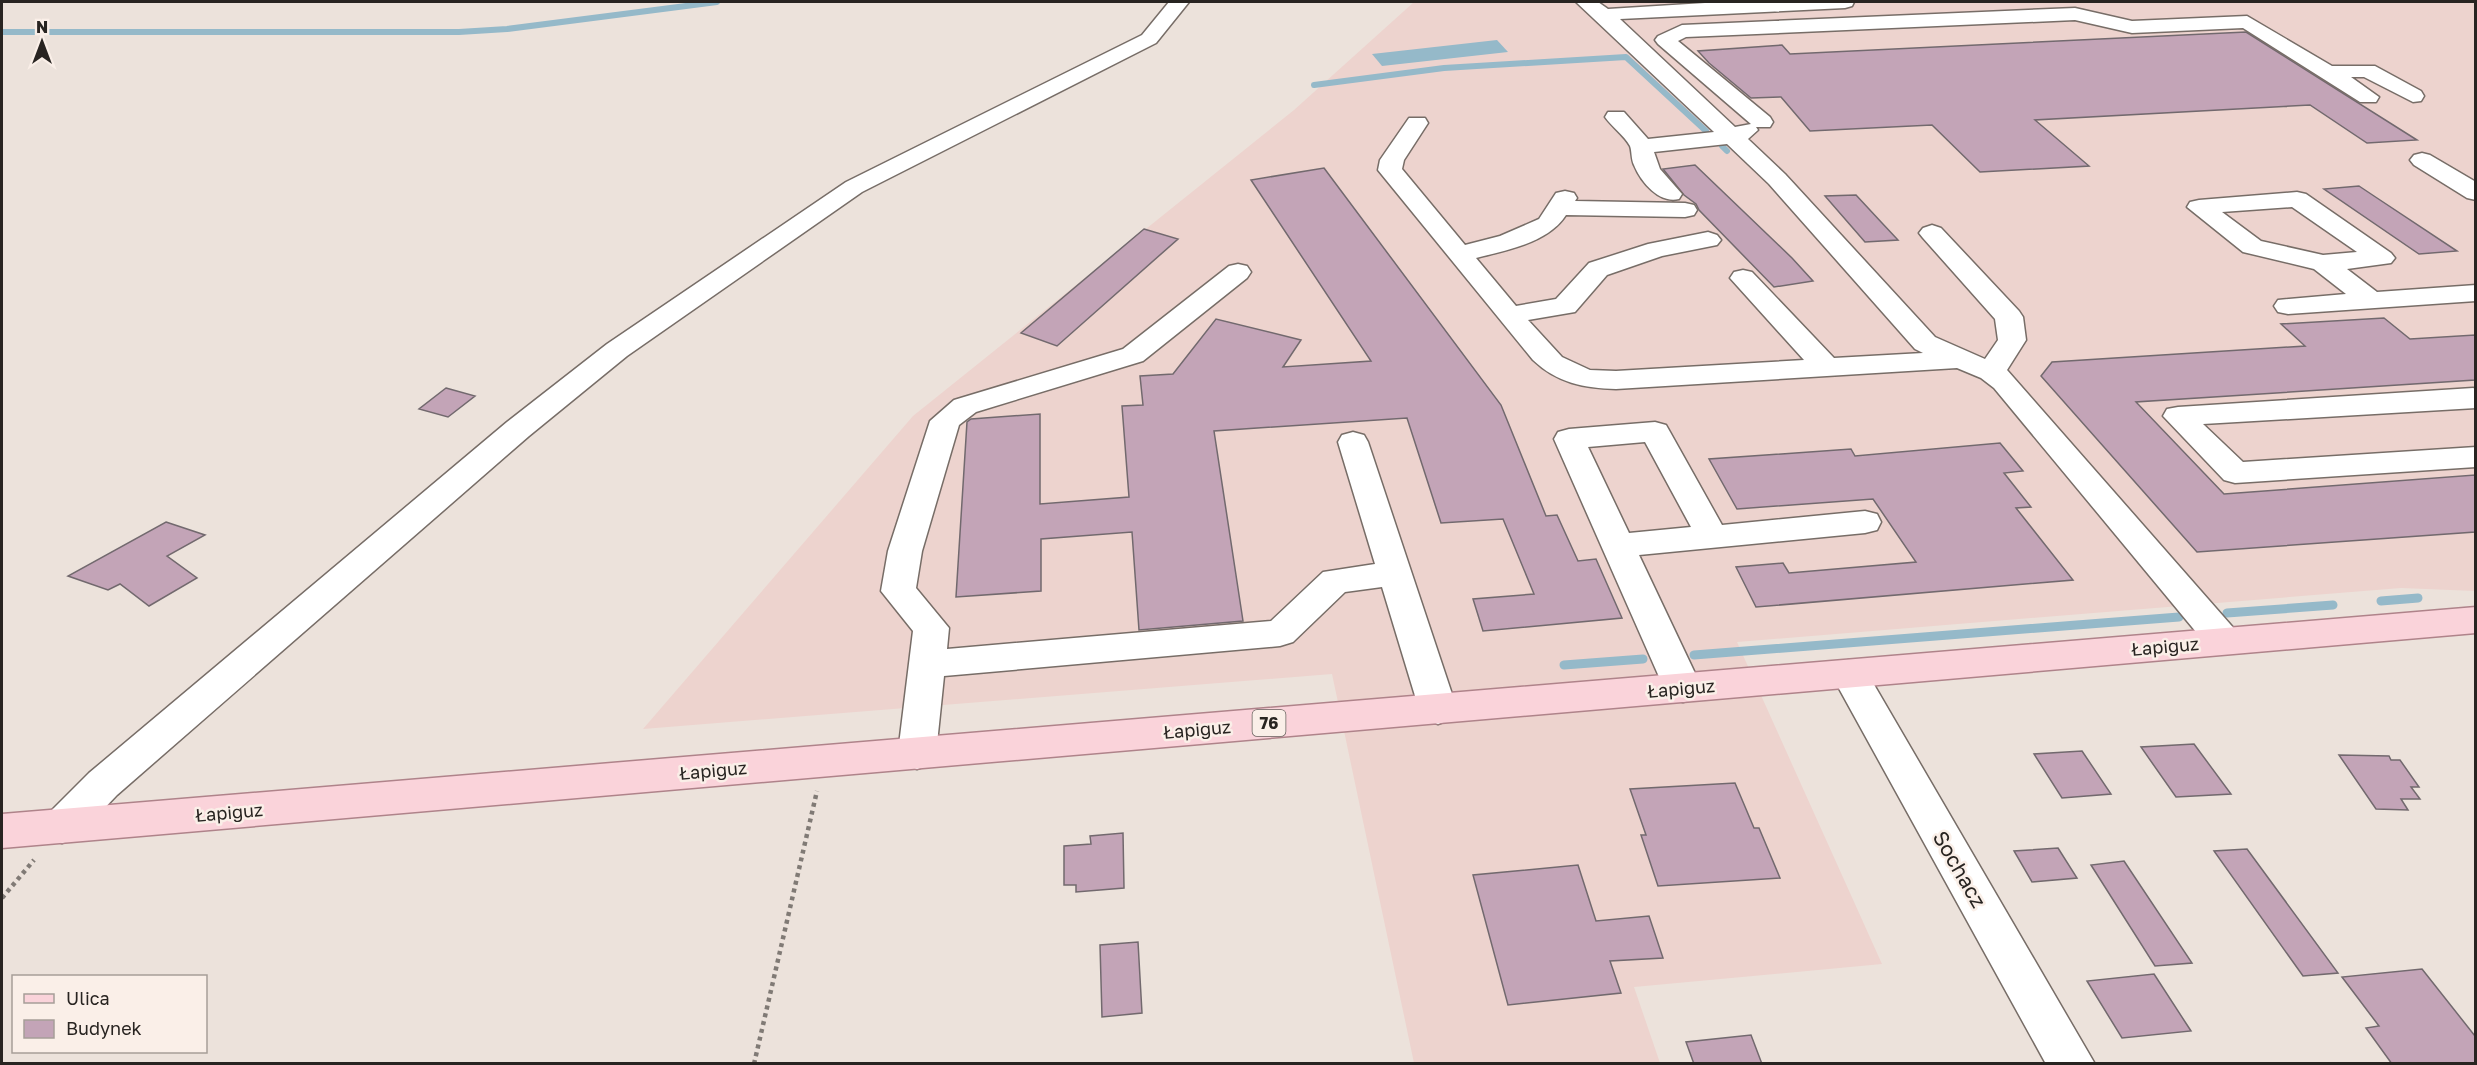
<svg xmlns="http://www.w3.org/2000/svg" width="2477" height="1065" font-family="'Golos Text',sans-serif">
<rect width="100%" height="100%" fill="#ece2db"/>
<path fill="#edd3ce" d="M 1414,2 L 2475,2 L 2475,591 L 2401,588 L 1737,642 L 1882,964 L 1634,987 L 1660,1063 L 1414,1063 L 1332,674 L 643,729 L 913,416 L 1294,110 Z"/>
<path fill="#95b9c9" d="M 1497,40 L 1508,52 L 1382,66 L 1372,54 Z"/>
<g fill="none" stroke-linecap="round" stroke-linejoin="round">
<path stroke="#95b9c9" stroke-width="6" d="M 2,32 L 459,32 L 507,29 L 717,2
M 1314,85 L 1444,68 L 1626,57 L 1706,131
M 1722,146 L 1727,151"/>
<path stroke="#95b9c9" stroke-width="9" d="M 2381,601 L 2418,598
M 2227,613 L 2333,605
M 1694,655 L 2179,617
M 1564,665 L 1643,659"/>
</g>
<path fill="#c3a4b7" stroke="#72696e" stroke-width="1.5" d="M 2246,32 L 2417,140 L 2367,143 L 2310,105 L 2035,120 L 2089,166 L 1980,172 L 1932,125 L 1810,131 L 1781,97 L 1751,98 L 1709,63 L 1698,51 L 1782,45 L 1790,54 Z
M 1695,165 L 1792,258 L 1813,281 L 1774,287 L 1699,210 L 1696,204 L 1684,195 L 1663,169 Z
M 1324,168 L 1501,405 L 1546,516 L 1557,515 L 1578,561 L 1596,559 L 1622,618 L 1483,631 L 1473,599 L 1534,594 L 1503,519 L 1441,523 L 1407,418 L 1214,431 L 1243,621 L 1139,630 L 1132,532 L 1041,539 L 1041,591 L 956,597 L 967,422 L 971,419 L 1040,414 L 1040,504 L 1129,497 L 1122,406 L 1143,405 L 1140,376 L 1173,374 L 1216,319 L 1301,340 L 1283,367 L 1371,361 L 1251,180 Z
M 2359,186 L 2374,196 L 2457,251 L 2419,254 L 2324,189 Z
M 1856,195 L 1882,223 L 1898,240 L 1865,242 L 1825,196 Z
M 1144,229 L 1178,239 L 1057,346 L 1021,333 Z
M 2384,318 L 2410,339 L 2475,335 L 2475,380 L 2136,402 L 2224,494 L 2475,475 L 2475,532 L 2197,552 L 2041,376 L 2052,362 L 2305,346 L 2281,324 Z
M 446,388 L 475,396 L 448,417 L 419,409 Z
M 2000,443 L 2023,471 L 2004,473 L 2031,507 L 2016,508 L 2073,580 L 1756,607 L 1736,567 L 1783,563 L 1789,573 L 1916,562 L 1873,499 L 1737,509 L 1709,459 L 1851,449 L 1855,456 Z
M 166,522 L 205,535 L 167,556 L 197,578 L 149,606 L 120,584 L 108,590 L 68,576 Z
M 2194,744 L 2231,794 L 2176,797 L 2141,747 Z
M 2082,751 L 2111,794 L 2062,798 L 2034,754 Z
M 2339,755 L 2389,756 L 2391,760 L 2400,760 L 2419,787 L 2411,787 L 2420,799 L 2401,799 L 2408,810 L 2376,809 Z
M 1735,783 L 1754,828 L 1759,828 L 1780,878 L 1658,886 L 1641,835 L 1646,835 L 1630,789 Z
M 1123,833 L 1124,888 L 1076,892 L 1076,885 L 1064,885 L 1064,846 L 1091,844 L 1090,836 Z
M 2058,848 L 2077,878 L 2032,882 L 2014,851 Z
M 2247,849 L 2338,973 L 2303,976 L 2214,851 Z
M 2124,861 L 2192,963 L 2155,966 L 2091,865 Z
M 1578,865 L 1596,921 L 1649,916 L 1663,958 L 1610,961 L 1621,993 L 1508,1005 L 1473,875 Z
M 1138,942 L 1142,1013 L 1102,1017 L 1100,945 Z
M 2422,969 L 2475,1036 L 2475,1064 L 2392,1064 L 2366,1028 L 2379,1026 L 2342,977 Z
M 2154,974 L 2191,1031 L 2122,1038 L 2087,981 Z
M 1751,1035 L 1762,1064 L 1694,1064 L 1686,1042 Z"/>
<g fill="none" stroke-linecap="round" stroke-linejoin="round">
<g stroke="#776d67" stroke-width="3">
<path id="minor" d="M 1169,2 L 1189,2 L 1156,43 L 862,192 L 627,356 L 529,436 L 117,795 L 76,838 L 62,843 L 48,838 L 42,826 L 48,814 L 89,773 L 507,422 L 607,344 L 846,182 L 1142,35 Z
M 1576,2 L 1598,2 L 1608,9 L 1721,2 L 1854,2 L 1852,6 L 1845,8 L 1620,19 L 1735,127 L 1751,124 L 1658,44 L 1655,40 L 1658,36 L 1682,25 L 2075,8 L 2132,21 L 2247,16 L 2332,66 L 2375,66 L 2421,91 L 2424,96 L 2421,101 L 2413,102 L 2364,77 L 2351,77 L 2379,97 L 2376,102 L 2360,102 L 2243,28 L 2132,33 L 2075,20 L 1686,37 L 1678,41 L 1770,117 L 1773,122 L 1770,127 L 1756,127 L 1758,130 L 1748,139 L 1785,174 L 1935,337 L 1985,359 L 1998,340 L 1995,319 L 1923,238 L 1919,233 L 1923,228 L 1932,225 L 1941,228 L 2019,311 L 2023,317 L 2026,340 L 2007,370 L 2237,632 L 2242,641 L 2237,650 L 2224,654 L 2211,650 L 1994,388 L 1981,378 L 1957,368 L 1616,389 C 1584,388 1557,383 1533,360 L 1378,170 L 1380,160 L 1409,118 L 1425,118 L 1428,123 L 1404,160 L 1402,169 L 1465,245 L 1500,236 L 1539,219 L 1556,193 L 1565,191 L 1574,193 L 1577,198 L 1575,201 L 1685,203 L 1694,205 L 1697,210 L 1694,215 L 1685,217 L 1566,215 C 1548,243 1507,250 1476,258 L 1516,306 L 1556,299 L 1589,263 L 1648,244 L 1708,232 L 1717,235 L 1721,240 L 1717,245 L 1662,256 L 1607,275 L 1575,312 L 1528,320 L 1562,357 L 1590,370 L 1616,371 L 1804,360 L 1730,278 L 1734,272 L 1743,270 L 1752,272 L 1834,358 L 1923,353 L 1915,349 L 1769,184 L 1727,144 L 1654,152 L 1660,169 L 1682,194 L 1679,199 C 1659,204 1641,182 1634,165 C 1631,159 1632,151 1630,146 C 1624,135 1612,127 1605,117 L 1608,112 L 1624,112 L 1648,139 L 1714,132 Z
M 2422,153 L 2430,155 L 2476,182 L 2476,200 L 2467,198 L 2414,165 L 2410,160 L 2414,155 Z
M 2297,192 L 2306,194 L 2391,253 L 2395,258 L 2391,263 L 2347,269 L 2377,292 L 2476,285 L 2476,301 L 2288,314 L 2278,312 L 2274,306 L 2278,300 L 2346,294 L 2314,269 L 2243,252 L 2187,207 L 2190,202 L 2199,200 ZM 2292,207 L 2357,252 L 2323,255 L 2261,241 L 2222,212 Z
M 1238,264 L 1247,266 L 1251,272 L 1247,278 L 1143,361 L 976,412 L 959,425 L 922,551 L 916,588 L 949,628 L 947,649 L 1271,621 L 1323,572 L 1375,564 L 1338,442 L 1342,435 L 1353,432 L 1364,435 L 1368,442 L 1457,709 L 1451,719 L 1438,724 L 1425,719 L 1419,709 L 1382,587 L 1345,592 L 1293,642 L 1280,646 L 944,676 L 936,753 L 931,764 L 917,769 L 903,764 L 898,753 L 913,631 L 881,591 L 888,551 L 930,421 L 954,400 L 1123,349 L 1229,266 Z
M 2473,388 L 2476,389 L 2476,408 L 2203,424 L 2243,462 L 2476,447 L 2476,467 L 2235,483 L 2224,480 L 2163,416 L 2167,409 L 2178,407 Z
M 1655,422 L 1666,425 L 1670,432 L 1722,525 L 1865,511 L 1877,514 L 1881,522 L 1877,530 L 1865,533 L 1639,555 L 1702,688 L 1696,698 L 1683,702 L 1670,698 L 1664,688 L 1554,439 L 1558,432 L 1569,429 ZM 1645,442 L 1691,527 L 1629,533 L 1588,447 Z
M 1849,660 L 1862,664 L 2095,1064 L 2046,1064 L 1831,674 L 1836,664 Z"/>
</g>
<g stroke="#af838a" stroke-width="3">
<path id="major" d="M 2476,607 L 2476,633 L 2,848 L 2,814 Z"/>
</g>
<path stroke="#807a75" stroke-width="4.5" stroke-dasharray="4 4" stroke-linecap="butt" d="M 2,898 L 34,860
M 754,1064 L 817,791"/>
<use href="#minor" fill="#fff" fill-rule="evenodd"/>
<use href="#major" fill="#fad3da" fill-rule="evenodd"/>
</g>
<g text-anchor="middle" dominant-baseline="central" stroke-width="5" stroke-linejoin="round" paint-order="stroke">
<rect fill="#faefe8" stroke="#67615d" stroke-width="1.5" x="1252.5" y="710" width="33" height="26" rx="4.5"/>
<g font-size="16" font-weight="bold" fill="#282421">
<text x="1269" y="723">76</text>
</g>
<g font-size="18" fill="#282421" stroke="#faefe8">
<text transform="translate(2165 646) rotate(-5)">Łapiguz</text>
<text transform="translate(1681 688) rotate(-5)">Łapiguz</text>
<text transform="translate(1197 729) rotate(-5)">Łapiguz</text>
<text transform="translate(713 770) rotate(-5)">Łapiguz</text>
<text transform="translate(229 812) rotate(-5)">Łapiguz</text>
</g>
<g font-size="21" fill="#282421" stroke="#faefe8">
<text transform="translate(1960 869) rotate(60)">Sochacz</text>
</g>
</g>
<rect width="2477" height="1065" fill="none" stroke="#282421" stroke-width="6"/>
<rect x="12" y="975" width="195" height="78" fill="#faefe8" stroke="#a69e98" stroke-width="1.5"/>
<rect x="24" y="994" width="30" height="9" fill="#fad3da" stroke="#a69e98" stroke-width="1.5"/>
<text x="66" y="1005" font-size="18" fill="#282421">Ulica</text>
<rect x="24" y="1020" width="30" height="18" fill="#c3a4b7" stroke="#a69e98" stroke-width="1.5"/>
<text x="66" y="1035" font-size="18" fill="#282421">Budynek</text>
<g transform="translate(42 42)" stroke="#faefe8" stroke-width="4.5" paint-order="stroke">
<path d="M0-4.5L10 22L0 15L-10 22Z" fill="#282421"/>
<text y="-9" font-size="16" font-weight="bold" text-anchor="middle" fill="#282421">N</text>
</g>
</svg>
